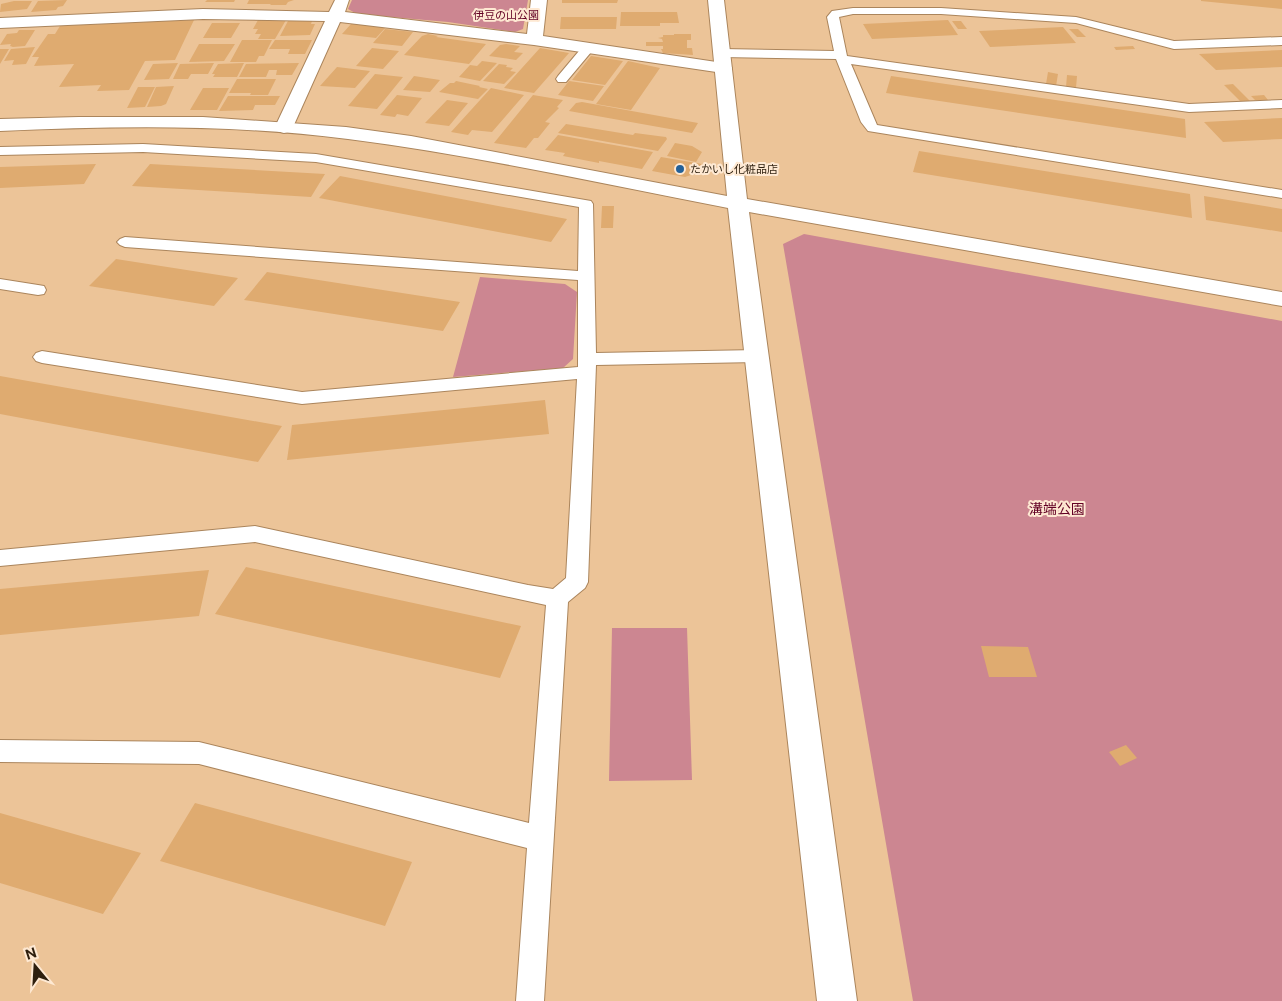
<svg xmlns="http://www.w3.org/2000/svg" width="1282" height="1001" font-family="'Public Sans','Noto Sans JP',sans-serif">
<rect width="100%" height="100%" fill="#ecc498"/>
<path fill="#cc8691" d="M 352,0 L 528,0 L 523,29 L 515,32 L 448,22 L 357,14 L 348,9 Z
M 804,234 L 1282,321 L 1282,1001 L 913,1001 L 783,244 Z
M 480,277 L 565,284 L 577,292 L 573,359 L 563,368 L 453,377 Z
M 612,628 L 687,628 L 692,780 L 609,781 Z"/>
<path fill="#dfab70" d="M 67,0 L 63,6 L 58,7 L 56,10 L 31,12 L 38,1 Z
M 207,0 L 235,0 L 234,2 L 205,2 Z
M 249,0 L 294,0 L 288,2 L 286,5 L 270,5 L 271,4 L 247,4 Z
M 562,0 L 618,0 L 617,3 L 562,3 Z
M 1201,0 L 1282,0 L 1282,9 L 1201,1 Z
M 14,1 L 32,1 L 27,9 L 0,12 L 1,4 Z
M 621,12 L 677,12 L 679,23 L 660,23 L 660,26 L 620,26 Z
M 561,17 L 617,17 L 616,29 L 560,29 Z
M 194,20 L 175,60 L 145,61 L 129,90 L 97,91 L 101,85 L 59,87 L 74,64 L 34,66 L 39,57 L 32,57 L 48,34 L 55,34 L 60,26 Z
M 258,20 L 286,20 L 275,39 L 258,39 L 261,34 L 255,34 L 258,29 L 253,29 Z
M 948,20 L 958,35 L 872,39 L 863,24 Z
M 288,21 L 312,21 L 311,24 L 315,24 L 310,35 L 280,36 Z
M 952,21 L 961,21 L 967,29 L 958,29 Z
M 212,23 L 240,23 L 231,38 L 203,38 Z
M 351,24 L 370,25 L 386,27 L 376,38 L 342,34 Z
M 1063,27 L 1076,43 L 990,47 L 979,31 Z
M 385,29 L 413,32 L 402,46 L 373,43 Z
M 1069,29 L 1078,29 L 1086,37 L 1077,37 Z
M 19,30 L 35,30 L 25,46 L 13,47 L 10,46 L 11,44 L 0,45 L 7,34 L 17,33 Z
M 428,34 L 438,36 L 436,37 L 486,44 L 469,64 L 404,55 L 422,36 Z
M 674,34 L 691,34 L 691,40 L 687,40 L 687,48 L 692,48 L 693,55 L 663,53 L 661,49 L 663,49 L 663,46 L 646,46 L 646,42 L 663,42 L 662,39 L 658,38 L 663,37 L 663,35 L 674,35 Z
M 242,40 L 272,40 L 264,56 L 259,56 L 256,62 L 230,62 Z
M 275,40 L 312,40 L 305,54 L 288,54 L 290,49 L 269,49 Z
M 199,44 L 235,44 L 224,61 L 189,62 Z
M 506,44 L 520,46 L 514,52 L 523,53 L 516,60 L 489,56 L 500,45 Z
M 1133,46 L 1135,49 L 1116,50 L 1114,47 Z
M 35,47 L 26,64 L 12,65 L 14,60 L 4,61 L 11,49 Z
M 372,48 L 399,51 L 383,69 L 356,66 Z
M 540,48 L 569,53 L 534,93 L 504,88 Z
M 0,49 L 9,49 L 0,64 Z
M 1282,50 L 1282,67 L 1216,70 L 1199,54 Z
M 591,56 L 623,61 L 605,85 L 572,80 Z
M 482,61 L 497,63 L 480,81 L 459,77 L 470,65 L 477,66 Z
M 628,61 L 660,68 L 631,110 L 596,104 Z
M 178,63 L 169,79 L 144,80 L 153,64 Z
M 214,63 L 208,74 L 191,74 L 188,79 L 173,79 L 180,64 Z
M 244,63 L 237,77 L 213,77 L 215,74 L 212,74 L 218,64 Z
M 299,63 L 292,75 L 276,75 L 277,70 L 269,70 L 266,77 L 239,77 L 246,64 Z
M 499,64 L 507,65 L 506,67 L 513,68 L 510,71 L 516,72 L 504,84 L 483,81 Z
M 337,67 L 370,71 L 355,88 L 320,86 Z
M 1048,72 L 1058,74 L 1056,86 L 1046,84 Z
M 375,74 L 403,77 L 377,109 L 348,106 Z
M 1067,75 L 1077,76 L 1076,88 L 1066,87 Z
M 414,76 L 440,80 L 430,92 L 403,90 Z
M 891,76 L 1185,119 L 1186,138 L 886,93 Z
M 237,79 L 276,79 L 268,95 L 250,95 L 251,93 L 229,93 Z
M 456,81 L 480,86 L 479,87 L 488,89 L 478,99 L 439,92 L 450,83 L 454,83 Z
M 569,81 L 604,86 L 593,101 L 558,95 Z
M 1233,84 L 1250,101 L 1240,101 L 1224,85 Z
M 174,86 L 166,104 L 161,106 L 147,107 L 156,87 Z
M 138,87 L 155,87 L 145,107 L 127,108 Z
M 203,88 L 229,88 L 217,110 L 190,110 Z
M 491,88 L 524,95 L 492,132 L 472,130 L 468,135 L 451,132 Z
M 397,95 L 422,98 L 408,116 L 397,114 L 395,117 L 380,115 Z
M 533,95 L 563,100 L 557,107 L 559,108 L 545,122 L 550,123 L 538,138 L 534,138 L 526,148 L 494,143 Z
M 1264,95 L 1268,100 L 1255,100 L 1251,96 Z
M 228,96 L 280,96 L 275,105 L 255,105 L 253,110 L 219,111 Z
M 447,100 L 468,103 L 449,126 L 425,123 Z
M 582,102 L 698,123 L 692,133 L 569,111 L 576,103 Z
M 1282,118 L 1282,139 L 1223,142 L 1204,122 Z
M 566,124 L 633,135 L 635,133 L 658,136 L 666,137 L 667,139 L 658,151 L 558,133 Z
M 558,135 L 653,152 L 642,169 L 599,161 L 599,163 L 563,156 L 565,153 L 545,150 Z
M 675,143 L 692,146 L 702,152 L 696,162 L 667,156 Z
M 919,151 L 1190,194 L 1192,218 L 913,172 Z
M 661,157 L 702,164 L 697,173 L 685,177 L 652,171 Z
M 96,164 L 84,184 L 0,188 L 0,167 Z
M 150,164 L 325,174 L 311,197 L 132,186 Z
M 340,176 L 567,219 L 551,242 L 319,198 Z
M 1204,196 L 1282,209 L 1282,232 L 1206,220 Z
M 602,206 L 614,206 L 613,228 L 601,228 Z
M 116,259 L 238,278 L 214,306 L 89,286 Z
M 267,272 L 460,302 L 443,331 L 244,300 Z
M 0,376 L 282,426 L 258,462 L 0,414 Z
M 545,400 L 549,434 L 287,460 L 292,425 Z
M 246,567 L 521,626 L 500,678 L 215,614 Z
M 209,570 L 199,616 L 0,635 L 0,589 Z
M 981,646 L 1028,647 L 1037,677 L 989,677 Z
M 1126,745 L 1137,758 L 1120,766 L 1109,752 Z
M 195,803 L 412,862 L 385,926 L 160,861 Z
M 0,813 L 141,853 L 103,914 L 0,883 Z"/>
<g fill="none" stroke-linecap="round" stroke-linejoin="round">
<g stroke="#ab855c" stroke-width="2">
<path id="lane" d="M 853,8 L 941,8 L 1076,17 L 1174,41 L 1282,37 L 1282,45 L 1174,49 L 1076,23 L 941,14 L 853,14 L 839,17 L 847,56 L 1189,104 L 1282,100 L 1282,108 L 1189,112 L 851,64 L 877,125 L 1282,190 L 1282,198 L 868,131 L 861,122 L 836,59 L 722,57 L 716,53 L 722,49 L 834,51 L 827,17 L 832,11 Z
M 588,44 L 594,48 L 592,51 L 566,82 L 558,82 L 556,79 L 558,76 L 584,45 Z
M 143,144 L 316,154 L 591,201 L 593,204 L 596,353 L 758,350 L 764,352 L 767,356 L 764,360 L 758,362 L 596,365 L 588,582 L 585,588 L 568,602 L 544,1001 L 516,1001 L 527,848 L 199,764 L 0,762 L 0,740 L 199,742 L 529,823 L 546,605 L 255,542 L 0,566 L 0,550 L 255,526 L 528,585 L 553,589 L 566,578 L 577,379 L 302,404 L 42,363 L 36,361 L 33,357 L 36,353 L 42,351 L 302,392 L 578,367 L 578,280 L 125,247 L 120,245 L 117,242 L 120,239 L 125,237 L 578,271 L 579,207 L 316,162 L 143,152 L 0,155 L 0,147 Z
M 0,279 L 38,285 L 44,286 L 46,290 L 44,294 L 38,295 L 0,289 Z"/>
</g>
<g stroke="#ab855c" stroke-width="2">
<path id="street" d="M 335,0 L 349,0 L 345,12 L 527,34 L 531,0 L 547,0 L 543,36 L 723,63 L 729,64 L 732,68 L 729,72 L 723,73 L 534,45 L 340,22 L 293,127 L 291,131 L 284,133 L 277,131 L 275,127 L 325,21 L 203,19 L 0,28 L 0,18 L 203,9 L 329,12 Z"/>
</g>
<g stroke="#ab855c" stroke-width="2">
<path id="secondary" d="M 708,0 L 724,0 L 747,199 L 1282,292 L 1282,306 L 749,212 L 857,1001 L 817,1001 L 728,208 C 603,184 474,155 348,139 C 233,124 116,126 0,131 L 0,119 L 79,117 L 203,117 L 346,127 L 411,136 L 727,196 Z"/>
</g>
<use href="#lane" fill="#fff" fill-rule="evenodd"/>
<use href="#street" fill="#fff" fill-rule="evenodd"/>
<use href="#secondary" fill="#fff" fill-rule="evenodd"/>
</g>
<circle fill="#246198" stroke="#fee9d3" stroke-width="2" cx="680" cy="169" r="5"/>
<g text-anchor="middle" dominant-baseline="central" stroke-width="4" stroke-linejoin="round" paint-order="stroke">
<g font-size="11" fill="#620024" stroke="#fee9d3">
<text x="506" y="15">伊豆の山公園</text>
</g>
<g font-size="11" fill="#2e1f0e" stroke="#fee9d3" text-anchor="start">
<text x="690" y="169">たかいし化粧品店</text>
</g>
<g font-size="14" fill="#620024" stroke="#fee9d3">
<text x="1057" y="509">溝端公園</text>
</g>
</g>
<g transform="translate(35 966) rotate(342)" stroke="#fee9d3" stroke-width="4" paint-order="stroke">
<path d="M0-4L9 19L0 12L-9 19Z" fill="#2e1f0e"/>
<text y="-8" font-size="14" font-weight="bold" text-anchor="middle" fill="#2e1f0e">N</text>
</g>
</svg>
